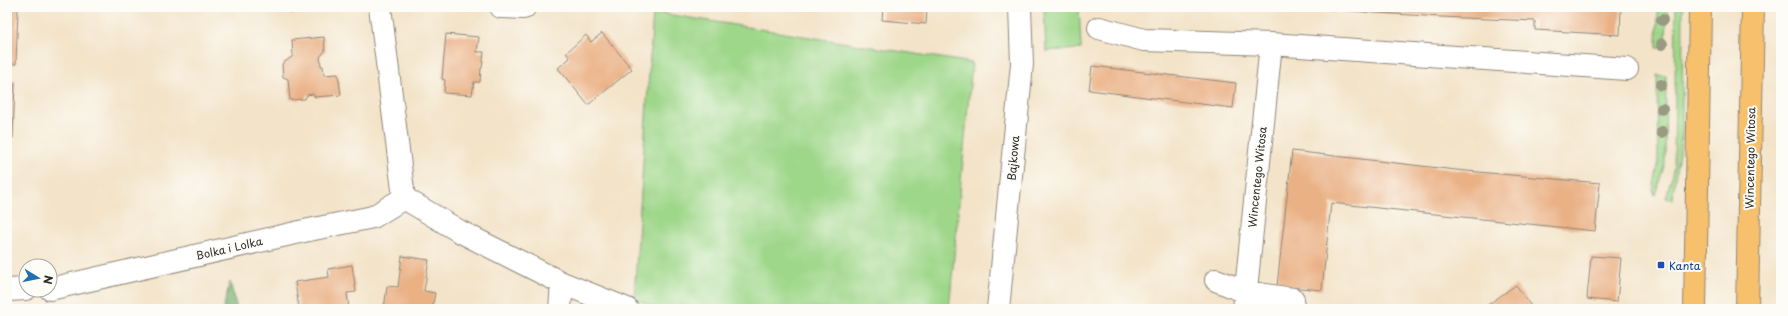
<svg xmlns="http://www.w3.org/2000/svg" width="1788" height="316" font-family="'Playpen Sans',sans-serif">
<rect width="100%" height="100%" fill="#fdfcf7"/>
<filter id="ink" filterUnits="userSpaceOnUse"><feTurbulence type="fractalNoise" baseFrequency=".025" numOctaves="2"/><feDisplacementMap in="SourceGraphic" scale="8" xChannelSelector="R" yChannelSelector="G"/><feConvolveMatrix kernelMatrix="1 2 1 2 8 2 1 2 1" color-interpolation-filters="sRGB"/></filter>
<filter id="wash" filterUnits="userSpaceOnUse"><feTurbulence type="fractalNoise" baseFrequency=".012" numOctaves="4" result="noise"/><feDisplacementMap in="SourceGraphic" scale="16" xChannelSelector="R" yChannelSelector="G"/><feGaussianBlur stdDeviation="0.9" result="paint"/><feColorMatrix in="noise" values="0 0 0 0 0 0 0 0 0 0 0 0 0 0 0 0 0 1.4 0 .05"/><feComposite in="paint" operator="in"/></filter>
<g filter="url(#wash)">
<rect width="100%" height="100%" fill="#f3e3c8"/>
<path fill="#9fd78a" stroke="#65815a" d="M 1044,7 L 1079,7 L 1081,49 L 1046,51 Z
M 1658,7 L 1667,7 L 1666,48 L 1657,48 Z
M 1676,7 L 1683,7 L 1682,139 L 1681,139 L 1672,200 L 1666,198 L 1674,166 Z
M 653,12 L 972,63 L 949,309 L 658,309 L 634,298 Z
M 1657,75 L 1666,76 L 1665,163 L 1655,195 L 1653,190 L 1658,165 Z"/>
<path fill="#7fb876" stroke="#557250" d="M 230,282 L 237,309 L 223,309 Z"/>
<g id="blocks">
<path fill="#eab185" d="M 289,7 L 317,7 L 318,10 L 290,13 Z
M 883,7 L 934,7 L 934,9 L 927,8 L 926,24 L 882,20 Z
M 1289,7 L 1621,7 L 1620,35 L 1535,30 L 1535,21 L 1441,17 Z
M 7,8 L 18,8 L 16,64 L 7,64 Z
M 602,33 L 632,69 L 588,105 L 558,68 L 570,58 L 566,53 L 586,35 L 591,42 Z
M 446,34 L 479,37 L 477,52 L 484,52 L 482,68 L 481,68 L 480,82 L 474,82 L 472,95 L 444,93 L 445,80 L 442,79 Z
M 324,37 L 325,51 L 320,57 L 321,66 L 323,66 L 324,75 L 338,74 L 341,95 L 315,97 L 313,94 L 307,95 L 305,99 L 290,100 L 288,79 L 283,77 L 282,64 L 293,56 L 292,40 Z
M 1092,66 L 1236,83 L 1233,108 L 1089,90 Z
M 7,82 L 15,82 L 13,138 L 7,138 Z
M 1292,151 L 1456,170 L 1600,183 L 1595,231 L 1331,203 L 1322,290 L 1277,286 Z
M 402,256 L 429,260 L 424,291 L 435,293 L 432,309 L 384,309 L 387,286 L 398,287 Z
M 1591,256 L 1621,258 L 1617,302 L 1587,299 Z
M 352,265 L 356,292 L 347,293 L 349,309 L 299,309 L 295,282 L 329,277 L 328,269 Z
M 1516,285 L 1533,309 L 1482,309 Z"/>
</g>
</g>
<g filter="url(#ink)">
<use href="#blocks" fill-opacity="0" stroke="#8f877a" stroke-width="1"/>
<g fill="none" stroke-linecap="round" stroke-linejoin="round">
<g stroke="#8f877a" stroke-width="24">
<path id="minor" d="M 380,7 L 404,198
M 501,7 L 524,8
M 1099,28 L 1144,40 L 1271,44 L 1627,69
M 1216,280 L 1246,292 L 1293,299
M 50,289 L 304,231 L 373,217 L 404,198 L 459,231 L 562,283 L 627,309
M 7,290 L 26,289
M 560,309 L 562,283
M 998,309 L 1022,64 L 1020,7
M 1244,309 L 1271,44"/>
</g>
<g stroke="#8f877a" stroke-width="24">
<path id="major" d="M 1695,309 L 1700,7
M 1747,309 L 1753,7"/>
</g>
<use href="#minor" stroke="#fff" stroke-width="22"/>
<use href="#major" stroke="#f7c06c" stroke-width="22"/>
</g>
<g fill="#989a82">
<circle cx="1662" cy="20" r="6"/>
<circle cx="1662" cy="44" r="6"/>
<circle cx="1661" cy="85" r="6"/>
<circle cx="1662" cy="109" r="6"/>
<circle cx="1662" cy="132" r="6"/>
</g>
</g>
<rect fill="#1a4fb4" stroke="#fdfcf7" stroke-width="1.5" x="1657" y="261" width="8" height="8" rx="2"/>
<g text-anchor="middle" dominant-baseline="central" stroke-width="4" stroke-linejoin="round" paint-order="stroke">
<g font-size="11" fill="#2b2b2b" stroke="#fdfcf7">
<text transform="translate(1013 158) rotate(-85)">Bajkowa</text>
<text transform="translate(1750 158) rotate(-89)">Wincentego Witosa</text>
<text transform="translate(1257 177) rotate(-84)">Wincentego Witosa</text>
<text transform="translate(229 248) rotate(-13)">Bolka i Lolka</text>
</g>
<g font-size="11" fill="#164399" stroke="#fdfcf7" text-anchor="start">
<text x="1669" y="265">Kanta</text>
</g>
</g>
<rect width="1788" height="316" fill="none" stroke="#fdfcf7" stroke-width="24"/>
<g transform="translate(38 278) rotate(100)"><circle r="19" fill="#fdfcf7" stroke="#a9a8a5"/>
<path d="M0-3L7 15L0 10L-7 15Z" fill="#1f6fb2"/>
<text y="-6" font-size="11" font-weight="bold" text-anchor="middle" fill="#2b2b2b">N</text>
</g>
</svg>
